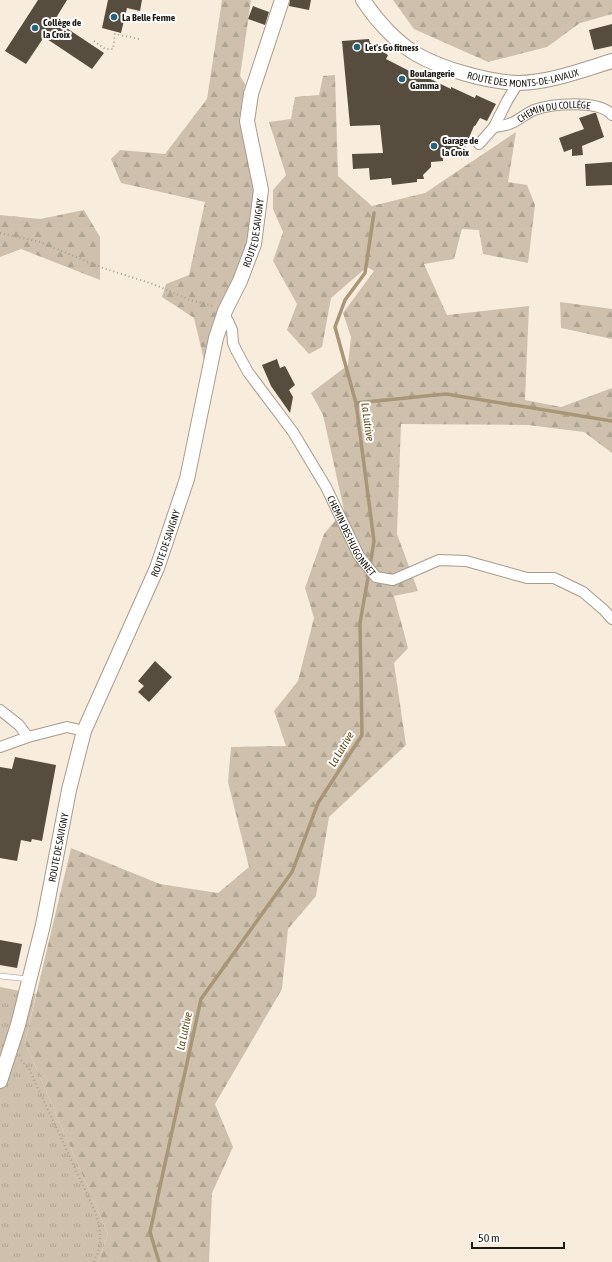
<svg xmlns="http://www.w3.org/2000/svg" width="612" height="1262" font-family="'Asap Condensed',sans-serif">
<defs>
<pattern id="grass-tufts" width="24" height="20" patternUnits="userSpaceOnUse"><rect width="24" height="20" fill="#cec0ac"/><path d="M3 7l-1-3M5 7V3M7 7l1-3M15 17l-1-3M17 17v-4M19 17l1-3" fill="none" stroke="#b0a493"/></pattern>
<pattern id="forest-firs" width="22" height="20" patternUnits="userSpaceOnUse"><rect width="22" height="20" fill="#cec0ac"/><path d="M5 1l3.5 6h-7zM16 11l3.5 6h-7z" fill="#b0a493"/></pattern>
</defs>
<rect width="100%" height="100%" fill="#f8eddd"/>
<path fill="url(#grass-tufts)" d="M 0,987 L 36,994 L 25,1042 L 108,1234 L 98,1262 L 0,1262 Z"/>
<path fill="url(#forest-firs)" d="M 222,0 L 251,0 L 240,76 L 245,84 L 239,120 L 257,192 L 245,253 L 213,322 L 204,360 L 194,318 L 162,297 L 166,284 L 189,275 L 205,202 L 121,183 L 111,159 L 120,150 L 165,154 L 207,99 Z
M 393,0 L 612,0 L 612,14 L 580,23 L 547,47 L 488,62 L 414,29 Z
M 335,75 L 338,176 L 372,206 L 425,193 L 516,132 L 508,182 L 527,185 L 535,205 L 528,263 L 483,254 L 479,230 L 462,229 L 454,259 L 424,264 L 447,315 L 529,306 L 525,400 L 561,407 L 612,388 L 612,453 L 584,432 L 528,425 L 401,424 L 397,534 L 418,591 L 394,596 L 408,648 L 394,663 L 406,745 L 329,817 L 316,896 L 288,929 L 282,989 L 215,1104 L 233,1147 L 212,1193 L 209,1262 L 98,1262 L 108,1234 L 25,1042 L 71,848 L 160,884 L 218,893 L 249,867 L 228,782 L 231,747 L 286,746 L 274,711 L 298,681 L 314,618 L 305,588 L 324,534 L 344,510 L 323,415 L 311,393 L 348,365 L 351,337 L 343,313 L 374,271 L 367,267 L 331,298 L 322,347 L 309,354 L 287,330 L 297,304 L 273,261 L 283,232 L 273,209 L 273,190 L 286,175 L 269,122 L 291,119 L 295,97 L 319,95 L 323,76 Z
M 84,210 L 100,237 L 100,280 L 21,249 L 0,257 L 0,215 L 40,219 Z
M 560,302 L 612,309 L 612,339 L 561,328 Z"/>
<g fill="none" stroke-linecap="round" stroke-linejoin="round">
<path stroke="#a99578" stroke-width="3.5" d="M 356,403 L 446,394 L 612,421
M 370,566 L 374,541 L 356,403 L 335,327 L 345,300 L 365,273 L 374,213
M 159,1262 L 150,1232 L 201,999 L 292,872 L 318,803 L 362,735 L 360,623 L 369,572"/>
</g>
<path fill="#564d3f" d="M 38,0 L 67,0 L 56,18 L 50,17 L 104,53 L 92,69 L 44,37 L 26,64 L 5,51 Z
M 108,0 L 142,0 L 140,11 L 127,8 L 121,33 L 102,28 Z
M 290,0 L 311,0 L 309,10 L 289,6 Z
M 253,6 L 269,12 L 265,25 L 248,19 Z
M 612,24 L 612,46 L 594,50 L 589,30 Z
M 369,39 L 370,43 L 383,50 L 383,52 L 388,55 L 386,59 L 421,77 L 422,75 L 451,89 L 451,87 L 475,98 L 476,95 L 496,104 L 487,121 L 480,118 L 475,126 L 474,126 L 462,154 L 443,155 L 443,161 L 431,162 L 431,167 L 423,175 L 424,179 L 417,179 L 417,182 L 392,185 L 391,178 L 370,180 L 369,168 L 353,169 L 352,154 L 383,153 L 380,125 L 350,126 L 342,41 Z
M 594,113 L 596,113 L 604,137 L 582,146 L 583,155 L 572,156 L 572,149 L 564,152 L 559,138 L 584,129 L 579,118 Z
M 612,162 L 612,185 L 586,186 L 585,164 Z
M 277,359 L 280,368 L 285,366 L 295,385 L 289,390 L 293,397 L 290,413 L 271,386 L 262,365 Z
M 155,661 L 172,677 L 149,702 L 138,692 L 144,686 L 138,681 Z
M 15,757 L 56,765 L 42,841 L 32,839 L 31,842 L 21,840 L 17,861 L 0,858 L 0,767 L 12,769 Z
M 0,940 L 22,944 L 17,968 L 0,965 Z"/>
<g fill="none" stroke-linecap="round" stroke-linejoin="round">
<g stroke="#a69b8c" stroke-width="6">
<path id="lane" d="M 0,976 L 29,979"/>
</g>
<g stroke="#a69b8c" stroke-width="12">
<g id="street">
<path id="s1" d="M 494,127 C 499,126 504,126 509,124 C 518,121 525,114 534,110 C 551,104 599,99 612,115"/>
<path d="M 479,144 L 494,127 L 507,101 L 518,83"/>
<path id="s2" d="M 224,315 L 228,321 L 232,330 L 233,343 L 236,350 L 248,372 L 293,432 L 326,487 L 359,556 L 376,577 L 393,580 L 439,560 L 466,561 L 527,578 L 554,578 L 583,592 L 604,610 L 612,619"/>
<path d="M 0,710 L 19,725 L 28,737"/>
<path d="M 0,747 L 28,737 L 67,727 L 84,731"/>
</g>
</g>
<g stroke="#a69b8c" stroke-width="16">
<g id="secondary">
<path id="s3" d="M 363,0 C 376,20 396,42 416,54 C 442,69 488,82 518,83 C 548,83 583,70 612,61"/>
<path id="s4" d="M 0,1081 L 18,1025 L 43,925 L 69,790 L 84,731 L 157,568 L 187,479 L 216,338 L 225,311 L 240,281 L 254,244 L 261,190 L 247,121 L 251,94 L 282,0"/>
</g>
</g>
<path stroke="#a79e92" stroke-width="2" stroke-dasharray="1 3" stroke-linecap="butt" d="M 94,41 L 105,49 L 113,49 L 115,34 L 139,39
M 0,233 L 40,242 L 103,268 L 153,284 L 190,300 L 213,306
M 21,1060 L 29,1069 L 94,1209 C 101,1228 103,1244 94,1262"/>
<use href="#lane" stroke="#fff" stroke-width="5"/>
<use href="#street" stroke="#fff" stroke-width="10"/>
<use href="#secondary" stroke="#fff" stroke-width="14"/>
</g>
<g fill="#26627a" stroke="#fff" stroke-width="1.5">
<circle cx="114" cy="17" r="4"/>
<circle cx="35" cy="28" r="4"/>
<circle cx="357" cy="47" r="4"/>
<circle cx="402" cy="79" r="4"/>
<circle cx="434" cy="146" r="4"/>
</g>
<g text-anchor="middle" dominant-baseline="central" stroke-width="4" stroke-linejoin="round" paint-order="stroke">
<g font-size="10" font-weight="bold" fill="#1e1a14" stroke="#fff" text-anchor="start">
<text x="122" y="17">La Belle Ferme</text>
<text x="43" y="22">Collège de<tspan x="43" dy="12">la Croix</tspan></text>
<text x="365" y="47">Let's Go fitness</text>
<text x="410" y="73">Boulangerie<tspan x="410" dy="12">Gamma</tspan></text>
<text x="442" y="140">Garage de<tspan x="442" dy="12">la Croix</tspan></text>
</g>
<g font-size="10" fill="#1e1a14" stroke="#fff">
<text stroke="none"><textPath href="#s3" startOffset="188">ROUTE DES MONTS-DE-LAVAUX</textPath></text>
<text stroke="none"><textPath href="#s1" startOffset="63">CHEMIN DU COLLÈGE</textPath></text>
<text stroke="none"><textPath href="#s4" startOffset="889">ROUTE DE SAVIGNY</textPath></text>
<text stroke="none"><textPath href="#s2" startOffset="257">CHEMIN DES HUGONNET</textPath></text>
<text stroke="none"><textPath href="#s4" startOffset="565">ROUTE DE SAVIGNY</textPath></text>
<text stroke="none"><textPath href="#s4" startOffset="241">ROUTE DE SAVIGNY</textPath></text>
</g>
<g font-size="11" font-style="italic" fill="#644714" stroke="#fff">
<text transform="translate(368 422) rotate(82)">La Lutrive</text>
<text transform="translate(341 749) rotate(-59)">La Lutrive</text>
<text transform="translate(184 1031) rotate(-78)">La Lutrive</text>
</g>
</g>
<path d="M472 1242v6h92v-6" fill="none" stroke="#1e1a14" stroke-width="2"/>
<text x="478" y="1242" font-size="12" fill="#1e1a14" stroke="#ffffff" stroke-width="3" paint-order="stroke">50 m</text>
</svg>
